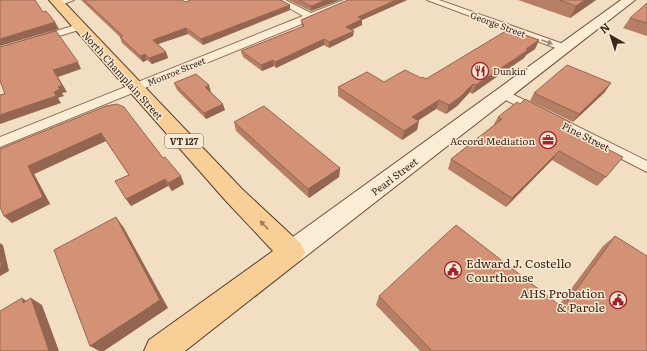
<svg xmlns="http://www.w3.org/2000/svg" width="647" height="351" font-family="Literata,serif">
<rect width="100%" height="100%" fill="#f2dec2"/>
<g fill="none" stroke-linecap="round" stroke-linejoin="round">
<g stroke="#8d6e57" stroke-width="2">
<path id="minor" d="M 60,0 L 74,0 L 61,5 L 55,5 L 55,1 Z
M 275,0 L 285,0 L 311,13 L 344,0 L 356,0 L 314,19 L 0,147 L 0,137 L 303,16 Z
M 427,0 L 439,0 L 569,46 L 570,48 L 569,50 L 561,50 Z
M 79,24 L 84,27 L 82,29 L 0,54 L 0,48 Z
M 504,90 L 647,161 L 647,172 L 500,97 L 498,94 Z"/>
</g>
<g stroke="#6f4f3a" stroke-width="2">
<path id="secondary" d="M 621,0 L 635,0 L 301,260 L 292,263 L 283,260 L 280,252 L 283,244 Z"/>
</g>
<g stroke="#5a3d2c" stroke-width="2">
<path id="primary" d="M 49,0 L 62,0 L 242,189 L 301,244 L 305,252 L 301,260 L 185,351 L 144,351 L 149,340 L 273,251 L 226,201 Z"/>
</g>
<use href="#minor" fill="#fbecd6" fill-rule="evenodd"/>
<use href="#secondary" fill="#fbecd6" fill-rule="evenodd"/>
<use href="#primary" fill="#f8cf97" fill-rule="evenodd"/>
</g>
<path fill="#b57e65" d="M 81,0 L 182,0 L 185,2 L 290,5 L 290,10 L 203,45 L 188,34 L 158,44 L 166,52 L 168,58 L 152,64 L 147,60 L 143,62 L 122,43 L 120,37 Z
M 288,0 L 340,0 L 311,11 Z
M 348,0 L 407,0 L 362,20 L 362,25 L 352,30 L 353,36 L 329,48 L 324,45 L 276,68 L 274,66 L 262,71 L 243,57 L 241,51 L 302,27 L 301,20 Z
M 518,0 L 596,0 L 570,18 Z
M 647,3 L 647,36 L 623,28 L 630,18 Z
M 539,40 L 535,49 L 526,55 L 524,58 L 472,94 L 470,92 L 457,106 L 446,114 L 436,109 L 418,120 L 417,130 L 402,140 L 338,96 L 338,87 L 421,78 L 426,79 Z
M 174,83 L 211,92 L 225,110 L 206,119 L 177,90 Z
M 605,92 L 573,122 L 530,101 L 534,93 Z
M 106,106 L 163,158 L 184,184 L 172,191 L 168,186 L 131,206 L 126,199 L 129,175 L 106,141 L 34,174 L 50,204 L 12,223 L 4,216 L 0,149 Z
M 498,117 L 566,128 L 606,177 L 597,186 L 552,160 L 506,207 L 448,169 L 451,159 L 493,126 Z
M 234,122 L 340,168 L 339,177 L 309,198 L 236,131 Z
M 615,236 L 647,351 L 420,351 L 376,305 L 379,296 L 559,305 L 603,246 Z"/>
<path fill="#946652" d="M 326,0 L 340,0 L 311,11 L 311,6 Z
M 396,0 L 407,0 L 362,20 L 362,25 L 346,32 L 346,27 L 358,17 Z
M 585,0 L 596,0 L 570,18 L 576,6 Z
M 290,5 L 290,10 L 203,45 L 201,39 Z
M 55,22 L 59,29 L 0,46 L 0,39 Z
M 186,28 L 188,34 L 155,45 L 153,40 Z
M 354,31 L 353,36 L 329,48 L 329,42 Z
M 324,39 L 324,45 L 276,68 L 275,62 Z
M 539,40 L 535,49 L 526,55 L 524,58 L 472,94 L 476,85 Z
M 166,52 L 168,58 L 152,64 L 149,58 Z
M 145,54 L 147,60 L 143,62 L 140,56 Z
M 273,60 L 274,66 L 262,71 L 261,65 Z
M 78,62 L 81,69 L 58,77 L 67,92 L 62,93 L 64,96 L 58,98 L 61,103 L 0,124 L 0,115 L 54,92 L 58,87 L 53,70 Z
M 611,83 L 605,92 L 573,122 L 579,114 Z
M 473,84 L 470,92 L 457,106 L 446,114 L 449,105 Z
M 209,85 L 211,92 L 207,94 L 205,87 Z
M 439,100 L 436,109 L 410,126 L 412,117 Z
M 223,104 L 225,110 L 206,119 L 204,113 Z
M 419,121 L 417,130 L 402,140 L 404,131 Z
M 101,133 L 106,141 L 34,174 L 50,204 L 12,223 L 4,216 L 28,166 Z
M 559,151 L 552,160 L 506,207 L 512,198 Z
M 340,168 L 339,177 L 309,198 L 308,189 Z
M 181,176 L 184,184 L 172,191 L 168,183 Z
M 165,179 L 168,186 L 131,206 L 126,199 Z
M 116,217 L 124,228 L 168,308 L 104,351 L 99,351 L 90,346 Z
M 0,243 L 3,245 L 9,271 L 0,276 Z
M 22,298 L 33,305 L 31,298 L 42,305 L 59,351 L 49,351 L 23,303 Z"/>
<path fill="#d39275" stroke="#946652" d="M 0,0 L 35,0 L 43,12 L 46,11 L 55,22 L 0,39 Z
M 84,0 L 182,0 L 185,2 L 191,0 L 281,0 L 290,5 L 201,39 L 186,28 L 153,40 L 166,52 L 149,58 L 145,54 L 140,56 L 120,37 L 123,36 Z
M 299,0 L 326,0 L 311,6 Z
M 348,0 L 396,0 L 358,17 L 362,19 L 346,27 L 354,31 L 329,42 L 324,39 L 275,62 L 273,60 L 261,65 L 241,51 L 304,26 L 301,20 Z
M 559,0 L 585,0 L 576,6 Z
M 647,3 L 647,23 L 630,18 Z
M 509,29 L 539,40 L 526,49 L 528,50 L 476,85 L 473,84 L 460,97 L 449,105 L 439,100 L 412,117 L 419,121 L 404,131 L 338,87 L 367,72 L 384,82 L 405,70 L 421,78 L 422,77 L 426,79 Z
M 56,31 L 78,62 L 53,70 L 62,85 L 58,87 L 60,89 L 54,92 L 56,96 L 0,115 L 0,95 L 5,94 L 0,81 L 0,47 Z
M 567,65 L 611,83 L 579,114 L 534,93 Z
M 196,74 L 209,85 L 205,87 L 223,104 L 204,113 L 174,83 Z
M 525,99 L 570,122 L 565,127 L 623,157 L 606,177 L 559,151 L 512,198 L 451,159 L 502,119 L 498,117 L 517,102 L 520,104 Z
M 117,104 L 124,107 L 163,158 L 165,157 L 181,176 L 168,183 L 165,179 L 126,199 L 115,181 L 129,175 L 101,133 L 28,166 L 43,197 L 4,216 L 0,207 L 0,149 L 106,106 Z
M 264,106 L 340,168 L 308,189 L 234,122 Z
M 116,217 L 160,300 L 90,346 L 54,250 Z
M 456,225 L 563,308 L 615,236 L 647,256 L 647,351 L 432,351 L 379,296 Z
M 0,259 L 2,266 L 0,267 Z
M 22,298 L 23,303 L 31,298 L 49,351 L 0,351 L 0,311 Z"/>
<defs><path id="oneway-solid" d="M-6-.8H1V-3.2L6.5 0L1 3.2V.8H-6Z"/></defs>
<use fill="#9c8a7a" href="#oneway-solid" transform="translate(547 42) rotate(20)"/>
<use fill="#9a7c5a" href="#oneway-solid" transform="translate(264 225) rotate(-134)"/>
<defs>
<g id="restaurant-ring" transform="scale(0.9)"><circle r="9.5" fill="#f8e9d2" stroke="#a12231" stroke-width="1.5"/><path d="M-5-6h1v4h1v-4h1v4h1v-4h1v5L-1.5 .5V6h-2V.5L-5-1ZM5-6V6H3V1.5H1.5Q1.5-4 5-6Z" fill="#a12231"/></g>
<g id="office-ring" transform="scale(0.9)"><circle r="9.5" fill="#f8e9d2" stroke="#a12231" stroke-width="1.5"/><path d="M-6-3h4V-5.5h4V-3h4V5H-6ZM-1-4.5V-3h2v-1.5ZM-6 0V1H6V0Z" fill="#a12231"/></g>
<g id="civic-ring" transform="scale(0.9)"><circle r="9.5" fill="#f8e9d2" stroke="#a12231" stroke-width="1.5"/><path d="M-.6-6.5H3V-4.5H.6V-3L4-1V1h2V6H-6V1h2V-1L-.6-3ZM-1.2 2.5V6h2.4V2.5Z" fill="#a12231"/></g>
</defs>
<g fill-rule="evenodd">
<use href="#restaurant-ring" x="480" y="71"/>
<use href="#office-ring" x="548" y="140"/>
<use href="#civic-ring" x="453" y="270"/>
<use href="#civic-ring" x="618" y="300"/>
</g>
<g text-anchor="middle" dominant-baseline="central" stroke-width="3" stroke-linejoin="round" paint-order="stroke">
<g font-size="9" fill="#3c281d" stroke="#f8e9d2">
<text transform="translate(498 24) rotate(20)">George Street</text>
<text transform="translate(176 71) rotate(-22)">Monroe Street</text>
</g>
<g font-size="9" fill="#3c281d" stroke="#f8e9d2" text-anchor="start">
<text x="493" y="71">Dunkin'</text>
</g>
<rect fill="#f8e9d2" stroke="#746253" stroke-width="1" x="165" y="134" width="38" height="14" rx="3"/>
<g font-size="9" font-weight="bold" fill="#3c281d">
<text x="184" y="141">VT 127</text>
</g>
<g font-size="10" fill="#3c281d" stroke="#f8e9d2">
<text transform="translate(123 75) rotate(48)">North Champlain Street</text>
<text transform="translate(586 136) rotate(27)">Pine Street</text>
<text transform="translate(394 176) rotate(-37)">Pearl Street</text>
</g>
<g font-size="10" fill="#3c281d" stroke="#f8e9d2" text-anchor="end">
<text x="535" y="140">Accord Mediation</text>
</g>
<g font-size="12" fill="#3c281d" stroke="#f8e9d2" text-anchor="start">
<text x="466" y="263">Edward J. Costello<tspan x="466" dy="14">Courthouse</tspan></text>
<text x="605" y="293" text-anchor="end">AHS Probation<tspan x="605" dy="14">&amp; Parole</tspan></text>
</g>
</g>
<g transform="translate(611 36) rotate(321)" stroke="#f8e9d2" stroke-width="3" paint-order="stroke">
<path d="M0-3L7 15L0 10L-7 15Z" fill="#3c281d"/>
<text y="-6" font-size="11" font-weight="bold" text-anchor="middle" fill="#3c281d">N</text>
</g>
</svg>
